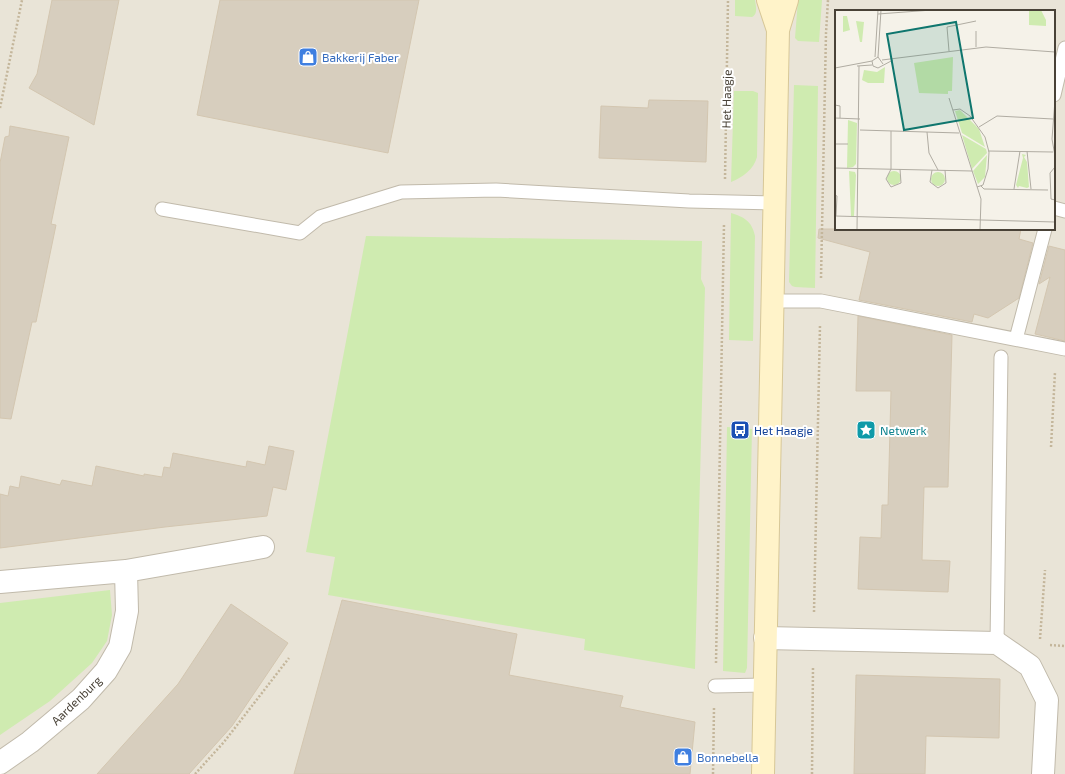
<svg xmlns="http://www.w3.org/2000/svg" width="1065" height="774" font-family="'Exo 2',sans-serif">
<rect width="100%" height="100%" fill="#f5f2e9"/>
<path fill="#e9e4d7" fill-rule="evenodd" d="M 0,0 L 1065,0 L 1065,774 L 0,774 ZM 836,11 L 1054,11 L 1054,229 L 836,229 Z"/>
<path fill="#cfebb0" d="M 735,0 L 755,0 C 756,6 758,14 752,17 L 735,16 Z
M 798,0 L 822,0 L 819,42 L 798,41 L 795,38 Z
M 794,85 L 818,86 L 815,288 L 795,287 L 792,286 L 789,282 Z
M 734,91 L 753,91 L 758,93 L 757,157 C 754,169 742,178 731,182 Z
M 731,213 C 744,217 752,221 755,236 L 753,341 L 729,340 Z
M 366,236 L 702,241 L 701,279 L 705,288 L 695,669 L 584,650 L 585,639 L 328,595 L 335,557 L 306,552 Z
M 727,427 L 752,429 L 747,668 L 745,673 L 723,671 Z
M 110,590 L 112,615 L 107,641 L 92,663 L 50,701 L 0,735 L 0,603 Z"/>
<path fill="#d7cebe" stroke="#d3c6b0" d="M 52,0 L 119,0 L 94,125 L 29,88 L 37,74 Z
M 220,0 L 419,0 L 388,153 L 197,115 Z
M 649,100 L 708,101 L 706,162 L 599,158 L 601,106 L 648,108 Z
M 10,126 L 69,137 L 51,224 L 56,225 L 36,322 L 32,322 L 11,419 L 0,418 L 0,163 L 5,137 L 9,136 Z
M 819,229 L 1021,229 L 1019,239 L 1033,243 L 1019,298 L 988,318 L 974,314 L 972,322 L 859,300 L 870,252 L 818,238 Z
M 1049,246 L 1065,250 L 1065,341 L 1035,334 L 1050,277 L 1039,284 Z
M 858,316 L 952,335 L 948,487 L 924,487 L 922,560 L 950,561 L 948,592 L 858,589 L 860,537 L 881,538 L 882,505 L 888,505 L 891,391 L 856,391 Z
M 269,446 L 294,451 L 286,490 L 273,487 L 267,516 L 165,527 L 0,548 L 0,494 L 8,496 L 10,486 L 19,488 L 21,476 L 60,485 L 62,480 L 92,486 L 96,466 L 144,476 L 144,474 L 162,477 L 164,467 L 170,468 L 173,453 L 246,467 L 247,461 L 265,465 Z
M 342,600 L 517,634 L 509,675 L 623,696 L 620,707 L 695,722 L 690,774 L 294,774 Z
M 231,604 L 288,643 L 232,726 L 189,774 L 97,774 L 178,684 Z
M 856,675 L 1000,679 L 999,738 L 926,736 L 925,774 L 854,774 Z"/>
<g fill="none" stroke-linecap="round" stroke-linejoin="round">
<g stroke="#c1baab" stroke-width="15">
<path id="lane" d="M 1054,95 L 1065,48
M 1054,208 L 1065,211
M 162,209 L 300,233 L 320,217 L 401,192 L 496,190 L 689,201 L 775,203
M 773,301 L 821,301 L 1065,349
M 1016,339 L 1045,229
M 997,643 L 1001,357
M 715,686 L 765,685"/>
</g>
<g stroke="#c1baab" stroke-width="24">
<path id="street" d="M 0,582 L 126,571 L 263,547
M 765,638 L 997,643 L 1030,666 L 1047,700 L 1043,774
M 0,763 L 30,742 L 81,699 L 106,671 L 120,647 L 127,611 L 126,571"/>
</g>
<g stroke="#d7c797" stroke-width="24">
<path id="secondary" d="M 768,0 L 778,30
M 763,774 L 778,30 L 787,0"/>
</g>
<path stroke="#c4b69b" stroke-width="2.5" stroke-dasharray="2 2" stroke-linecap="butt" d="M 0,108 L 22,0
M 725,179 L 728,0
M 821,278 L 826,33 L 828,0
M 1051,447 L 1055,372
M 814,612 L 820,325
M 1040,639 L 1045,570
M 1050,645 L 1065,646
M 716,663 L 724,224
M 195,774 L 224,742 L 289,658
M 713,774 L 714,708
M 812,774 L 813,667"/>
<use href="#lane" stroke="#fff" stroke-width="13"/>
<use href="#street" stroke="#fff" stroke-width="22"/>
<use href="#secondary" stroke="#fff3c9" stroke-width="22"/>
</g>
<defs>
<g id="shop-square" transform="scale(1)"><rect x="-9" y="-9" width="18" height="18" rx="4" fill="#3f7fe0" stroke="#fff"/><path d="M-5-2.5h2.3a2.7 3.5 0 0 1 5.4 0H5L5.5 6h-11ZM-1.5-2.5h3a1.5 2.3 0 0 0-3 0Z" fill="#fff"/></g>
<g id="bus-square" transform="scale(1)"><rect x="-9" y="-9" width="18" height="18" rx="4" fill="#1a4fb4" stroke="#fff"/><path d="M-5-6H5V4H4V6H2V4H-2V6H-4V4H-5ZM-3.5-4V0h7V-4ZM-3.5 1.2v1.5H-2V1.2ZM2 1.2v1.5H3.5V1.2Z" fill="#fff"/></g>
<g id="sight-square" transform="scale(1)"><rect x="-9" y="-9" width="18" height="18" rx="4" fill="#0f9aa8" stroke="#fff"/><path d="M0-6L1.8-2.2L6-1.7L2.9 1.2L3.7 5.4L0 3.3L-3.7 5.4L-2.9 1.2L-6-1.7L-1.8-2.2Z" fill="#fff"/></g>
</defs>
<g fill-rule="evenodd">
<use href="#shop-square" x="308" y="57"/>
<use href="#bus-square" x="740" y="430"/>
<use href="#sight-square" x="866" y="430"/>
<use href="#shop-square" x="683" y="757"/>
</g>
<g text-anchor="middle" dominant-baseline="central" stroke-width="4" stroke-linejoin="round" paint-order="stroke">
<g font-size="12" fill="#366cbe" stroke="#fff" text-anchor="start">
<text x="322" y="57">Bakkerij Faber</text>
<text x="697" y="757">Bonnebella</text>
</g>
<g font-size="12" fill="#494237" stroke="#fff">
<text transform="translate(726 99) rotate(-89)">Het Haagje</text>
<text transform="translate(76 700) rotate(-44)">Aardenburg</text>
</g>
<g font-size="12" fill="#164399" stroke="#fff" text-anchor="start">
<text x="754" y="430">Het Haagje</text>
</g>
<g font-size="12" fill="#0d838f" stroke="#fff" text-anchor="start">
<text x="880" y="430">Netwerk</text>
</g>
</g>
<g transform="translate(835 10)">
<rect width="220" height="220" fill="#f5f2e9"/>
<path d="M 194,0 L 206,0 L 211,10 L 211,16 L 194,15 ZM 8,6 L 12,6 L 15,20 L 8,22 ZM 21,11 L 29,12 L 27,32 L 25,32 ZM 118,47 L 117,81 L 113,81 L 113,84 L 84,83 L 79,53 ZM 50,57 L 49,73 L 33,73 L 27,70 L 29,60 L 42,62 ZM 125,100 L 144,119 L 150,137 L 127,123 L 120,101 ZM 13,110 L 22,113 L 21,154 L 18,157 L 12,158 ZM 127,125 L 151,139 L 152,143 L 137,159 ZM 187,144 L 191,145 L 189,147 L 192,152 L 194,177 L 192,178 L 184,176 L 183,178 L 181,175 L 188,148 ZM 152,145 L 150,167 L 143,174 L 138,161 ZM 14,161 L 20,162 L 21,165 L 19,206 L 16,206 ZM52 168a7 7 0 1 1 14 0a7 7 0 1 1-14 0ZM96 169a7 7 0 1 1 14 0a7 7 0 1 1-14 0Z" fill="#cfebb0"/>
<path fill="none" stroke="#b0aca2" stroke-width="1" d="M 43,4 L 97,0M 141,21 L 141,37M 114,41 L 112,17 L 141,11M 40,47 L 43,0M 43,47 L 46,0M 47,50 L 151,37 L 220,42M 48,54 L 43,47 L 37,51 L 38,56 L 43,58 L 58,50M 22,56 L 37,55M 0,58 L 37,51M 114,88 L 146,189 L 145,220M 220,90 L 217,129 L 220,146M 0,95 L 5,96 L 5,108M 118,100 L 125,99 L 135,106 L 150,127 L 154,142 L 153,159 L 148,175 L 142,177M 0,108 L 25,109M 144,117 L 162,106 L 218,109M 25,120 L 124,123M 56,121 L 56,159 L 51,169 L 56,177 L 66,173 L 65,159M 92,122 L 94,143 L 103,160M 0,134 L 13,134M 153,141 L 218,142M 192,141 L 196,179M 220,157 L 215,163 L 216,189 L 220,190M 0,158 L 137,161M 97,160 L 95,172 L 103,178 L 111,173 L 110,160M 146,176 L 149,179 L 213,180M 179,179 L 185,141M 0,185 L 2,186 L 1,206M 0,206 L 220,212M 22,220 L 24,56"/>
<path fill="#0f766e" fill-opacity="0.15" stroke="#0f766e" stroke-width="2" d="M 121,12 L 138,108 L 69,120 L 52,24 Z"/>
<rect width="220" height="220" fill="none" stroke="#494237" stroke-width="2"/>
</g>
</svg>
